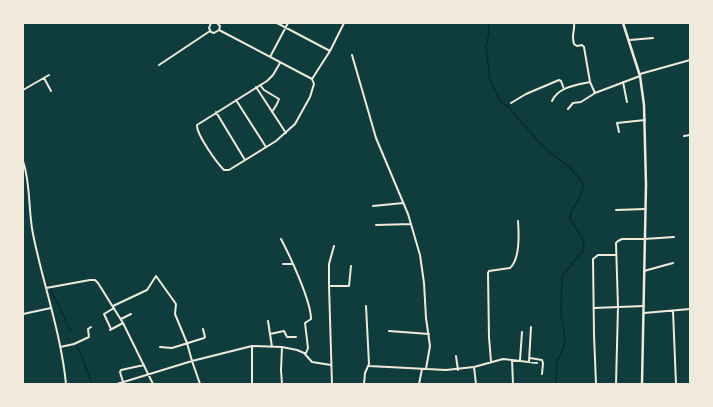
<svg xmlns="http://www.w3.org/2000/svg" width="713" height="407" font-family="'Open Sans',sans-serif">
<rect width="100%" height="100%" fill="#0f3d3e"/>
<g fill="none" stroke-linecap="round" stroke-linejoin="round">
<path stroke="#0a2a2b" stroke-width="1.5" d="M 488,23 L 489,33 L 486,46 L 490,81 L 501,102 L 510,108 L 517,118 L 526,127 L 538,142 L 571,169 L 582,181 L 583,187 L 580,196 L 571,212 L 570,219 L 581,236 L 584,244 L 583,251 L 562,276 L 561,313 L 565,337 L 564,347 L 557,361 L 556,384
M 51,290 L 70,330
M 77,345 L 82,357 L 92,384"/>
<path stroke="#f1e9da" stroke-width="2" d="M 211,23 L 209,28 L 211,32 L 214,33 L 219,30 L 220,26 L 217,23
M 277,23 L 330,51
M 574,23 C 575,32 571,33 574,44 L 577,46 L 582,45 L 584,47 L 590,82 L 595,93
M 219,30 L 312,79 L 330,51 L 344,23
M 630,40 L 653,38
M 690,50 L 690,53
M 352,55 L 376,138 L 408,214 L 420,255 L 424,283 L 426,318 L 430,346 L 426,369
M 270,57 L 288,23
M 280,63 L 273,75 L 267,81 L 197,125 C 196,134 217,163 224,170 L 229,170 L 276,141 L 295,124 L 310,97 L 314,84 L 312,79
M 159,65 L 210,31
M 640,74 L 690,60
M 44,78 L 51,91
M 623,82 L 627,102
M 260,85 L 264,90 L 279,99 L 277,104 L 272,112
M 256,87 L 286,133
M 23,90 L 49,75
M 236,100 L 266,147
M 552,101 C 558,87 576,85 590,82
M 511,103 L 526,94 L 559,80 L 561,81 L 564,89
M 568,109 L 573,103 L 581,102 L 595,93 L 640,76
M 216,112 L 245,160
M 619,132 L 617,123 L 645,120
M 684,136 L 690,135
M 23,161 C 31,185 28,210 33,234 C 43,284 61,333 66,384
M 373,206 L 403,203
M 616,210 L 645,209
M 376,225 L 411,224
M 281,239 C 290,256 311,301 311,319 L 305,323 L 308,348 L 306,353 L 304,353
M 283,264 L 293,264
M 644,271 L 673,263
M 329,286 L 349,286 L 351,266
M 46,288 L 90,280 L 95,280 L 98,283 L 123,323 L 153,384
M 113,306 L 147,290 L 156,276 L 176,304 L 175,314 L 187,343 L 192,361 L 200,384
M 594,308 L 644,306
M 673,311 L 676,384
M 644,313 L 690,309
M 23,314 L 51,308
M 121,319 L 131,314
M 268,321 L 272,347
M 111,329 L 104,314 L 114,308
M 110,330 L 123,323
M 389,331 L 429,334
M 270,334 L 284,331 L 287,337 L 296,337
M 252,346 L 252,384
M 60,347 L 74,344 L 89,337 L 88,329 L 91,327
M 160,347 L 172,348 L 204,338 L 205,337 L 203,329
M 456,356 L 458,370
M 530,358 L 542,360 L 543,363 L 542,374
M 512,360 L 513,384
M 520,360 L 522,332
M 491,362 L 489,337 L 488,273 L 489,271 L 510,268 C 520,259 519,234 518,221
M 529,362 L 531,327
M 369,366 L 446,370 L 474,367 L 503,359 L 537,363
M 474,367 L 476,384
M 123,382 L 120,372 L 121,370 L 144,365
M 117,384 L 192,361 L 252,346 L 282,347 L 297,350 L 304,353 L 312,362 L 331,365
M 282,384 L 281,370 L 282,347
M 332,384 L 329,286 L 329,264 L 334,246
M 364,384 L 365,373 L 369,364 L 366,306
M 419,384 L 422,369
M 596,384 L 594,335 L 593,259 L 598,255 L 616,255
M 616,384 L 618,307 L 616,243 L 618,241 L 622,239 L 644,239 L 674,237"/>
<path stroke="#f1e9da" stroke-width="2.5" d="M 623,23 L 640,76 L 644,105 L 646,185 L 642,384"/>
</g>
<rect width="713" height="407" fill="none" stroke="#f1e9da" stroke-width="48"/>
</svg>
